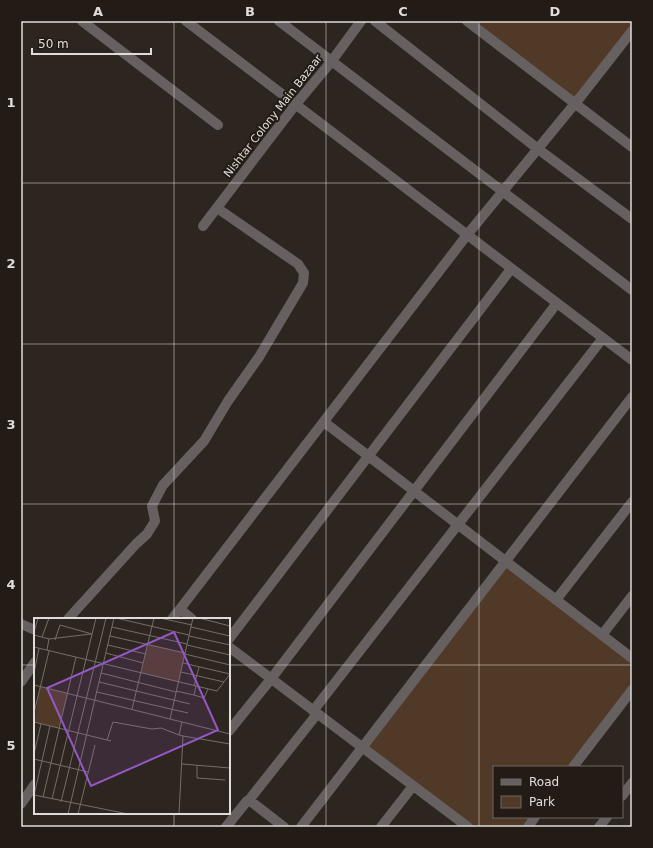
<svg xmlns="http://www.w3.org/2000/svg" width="653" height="848" font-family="'DejaVu Sans',sans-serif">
<rect width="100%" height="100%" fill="#2d251f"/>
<path fill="#503927" d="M 467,21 L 632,21 L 632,31 L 575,104 Z
M 505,561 L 632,658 L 632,690 L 573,767 L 494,767 L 494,817 L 535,817 L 528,827 L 468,827 L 362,748 Z"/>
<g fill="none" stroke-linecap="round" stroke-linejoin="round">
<path stroke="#666061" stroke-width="10" d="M 82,21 L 218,125
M 186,21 L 632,360
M 279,21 L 632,290
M 375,21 L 538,149 L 632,219
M 467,21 L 632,147
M 203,226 L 296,104 L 331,62 L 361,21
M 324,422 L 632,658
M 556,600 L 632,502
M 68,619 L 136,544 L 147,534 L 155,521 L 152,506 L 163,485 L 204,441 L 228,401 L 259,357 L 303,283 L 304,273 L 298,264 L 217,208
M 172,619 L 180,609
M 192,619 L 180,609 L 467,235 L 582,95 L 632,31
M 21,624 L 35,630
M 602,635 L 632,596
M 229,639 L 511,269
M 229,647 L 468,827
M 21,682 L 35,662
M 313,711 L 603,338
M 229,731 L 271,679 L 557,303
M 573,767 L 632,690
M 622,796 L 632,783
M 249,800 L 317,714
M 21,804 L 35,784
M 226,827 L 247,801 L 249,800 L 284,827
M 301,827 L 632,397
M 381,827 L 413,786
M 528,827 L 535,817
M 599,827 L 607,817"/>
</g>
<path fill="none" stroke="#e1dcd8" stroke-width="1" stroke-opacity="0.55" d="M 174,21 L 174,619M 326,21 L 326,827M 479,21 L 479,827M 21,183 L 632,183M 21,344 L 632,344M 21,504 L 632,504M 21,665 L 35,665M 229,665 L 632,665M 174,813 L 174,827"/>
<g text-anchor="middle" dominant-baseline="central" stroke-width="4" stroke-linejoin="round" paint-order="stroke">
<g font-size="11" fill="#e1dcd8" stroke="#231b15">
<text transform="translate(273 116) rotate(-52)">Nishtar Colony Main Bazaar</text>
</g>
</g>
<g transform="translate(34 618)">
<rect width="196" height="196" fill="#2d251f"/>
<path d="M 114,26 L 151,35 L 145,64 L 107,55 ZM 6,68 L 34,75 L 25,110 L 0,104 Z" fill="#503927"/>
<path fill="none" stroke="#756e69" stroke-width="1" d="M 82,0 L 155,17M 126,0 L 158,7M 165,0 L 196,8M 78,9 L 153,26M 157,9 L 196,18M 0,14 L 4,0M 0,17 L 15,21 L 13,32M 76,18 L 151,35M 155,18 L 196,27M 8,19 L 15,0M 15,21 L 57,16M 21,22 L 26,7 L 58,16M 74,27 L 112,36M 153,27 L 196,37M 0,29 L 183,73 L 196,56M 72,35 L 109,45M 151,36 L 196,47M 149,45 L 196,56M 147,54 L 190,64M 0,55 L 5,30M 67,55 L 142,74M 65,64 L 156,86M 0,67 L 136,101 L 159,0M 160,68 L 165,49M 162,68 L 160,77 L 170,80 L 174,71M 142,73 L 160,77M 63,74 L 154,95M 98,91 L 120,0M 0,95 L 15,33M 136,101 L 196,116M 0,104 L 77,123M 149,118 L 196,126M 73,122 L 79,104 L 118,111 L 127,110 L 145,117 L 148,104M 0,136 L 7,106M 0,141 L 54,154M 148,146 L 196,150M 163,148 L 163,160 L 191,162M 0,177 L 94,196M 0,177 L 16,108M 9,179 L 42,39M 18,181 L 62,0M 27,184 L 72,0M 34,196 L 80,0M 44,196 L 61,127M 145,196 L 149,118 L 145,117"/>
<path fill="#9458c5" fill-opacity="0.15" stroke="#9458c5" stroke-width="2" d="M 140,14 L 184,112 L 57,168 L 13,70 Z"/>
<rect width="196" height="196" fill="none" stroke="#e1dcd8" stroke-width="2"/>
</g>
<rect width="653" height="848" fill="none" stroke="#231b15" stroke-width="44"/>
<rect x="493" y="766" width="130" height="52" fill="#231b15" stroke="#6f6863"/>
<rect x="501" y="779" width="20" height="6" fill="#666061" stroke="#6f6863"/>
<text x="529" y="786" font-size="12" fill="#e1dcd8">Road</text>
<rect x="501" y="796" width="20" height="12" fill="#503927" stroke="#6f6863"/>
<text x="529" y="806" font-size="12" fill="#e1dcd8">Park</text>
<path d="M32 48v6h119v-6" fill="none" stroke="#e1dcd8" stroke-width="2"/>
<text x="38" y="48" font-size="12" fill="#e1dcd8" stroke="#231b15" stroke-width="3" paint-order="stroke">50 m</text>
<rect x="22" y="22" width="609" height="804" fill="none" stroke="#e1dcd8" stroke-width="1.5"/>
<g font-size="13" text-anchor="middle" font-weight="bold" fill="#e1dcd8">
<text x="98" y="16">A</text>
<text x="250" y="16">B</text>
<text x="403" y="16">C</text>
<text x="555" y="16">D</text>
<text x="11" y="107">1</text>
<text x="11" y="268">2</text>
<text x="11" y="429">3</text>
<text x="11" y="589">4</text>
<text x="11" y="750">5</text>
</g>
</svg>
